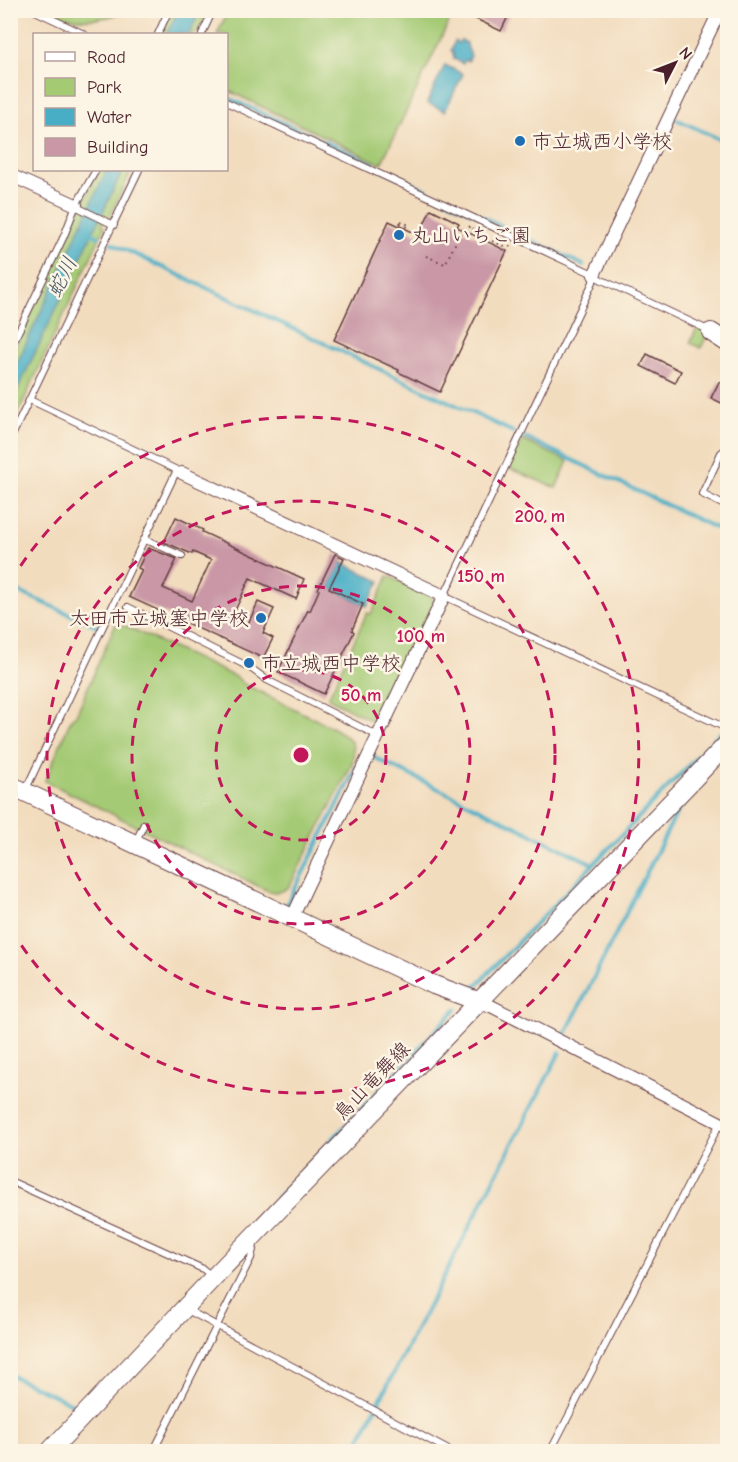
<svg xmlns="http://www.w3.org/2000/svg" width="738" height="1462" font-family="'Comic Neue','Klee One',sans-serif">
<rect width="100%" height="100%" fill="#fcf5e5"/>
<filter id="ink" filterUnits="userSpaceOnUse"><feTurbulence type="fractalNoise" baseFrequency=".0167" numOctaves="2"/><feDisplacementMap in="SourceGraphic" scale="12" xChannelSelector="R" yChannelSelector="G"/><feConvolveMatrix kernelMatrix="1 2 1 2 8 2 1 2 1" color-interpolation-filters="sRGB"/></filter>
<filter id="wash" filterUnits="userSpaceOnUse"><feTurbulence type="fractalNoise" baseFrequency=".008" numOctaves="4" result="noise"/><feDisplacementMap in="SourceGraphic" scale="24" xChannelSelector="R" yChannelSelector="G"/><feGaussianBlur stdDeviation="1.35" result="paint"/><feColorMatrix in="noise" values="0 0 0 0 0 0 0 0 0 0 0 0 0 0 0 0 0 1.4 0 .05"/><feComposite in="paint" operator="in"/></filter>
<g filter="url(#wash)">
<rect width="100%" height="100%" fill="#f2dcbe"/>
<path fill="#a4ca74" stroke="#777450" stroke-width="1.5" d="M 50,11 L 129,11 C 104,20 75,24 50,11 Z
M 172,11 L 178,11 L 167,34 L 161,34 Z
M 200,11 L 208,11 L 196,34 L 189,34 Z
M 228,11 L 228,10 L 454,11 L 381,164 L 227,90 L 226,34 L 217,34 Z
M 99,170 L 107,170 L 11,376 L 11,356 Z
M 123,170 L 132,170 L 109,218 L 106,217 L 102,225 L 105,227 L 11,428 L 10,403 Z
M 697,328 L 708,333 L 701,348 L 690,343 Z
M 522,440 L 568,461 L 556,488 L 508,468 Z
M 388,576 L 432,596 L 434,602 L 378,724 L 328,698 L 367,613 L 371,614 Z
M 121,624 L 238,678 L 242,683 L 331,727 C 350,737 357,742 352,764 L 289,887 C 281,893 275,893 266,890 L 45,781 L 71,719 L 76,715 L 115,625 Z"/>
<path fill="#47aec6" stroke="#486678" stroke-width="1.5" d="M 178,11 L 200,11 L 189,34 L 167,34 Z
M 461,40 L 466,43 L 471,56 L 468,61 L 465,60 L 463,64 L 454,59 L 453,53 L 451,50 L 455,41 L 459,43 Z
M 445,65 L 463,74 L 445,111 L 427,103 Z
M 107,170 L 123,170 L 11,403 L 11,376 Z
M 341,562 L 380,581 L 367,606 L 329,588 Z"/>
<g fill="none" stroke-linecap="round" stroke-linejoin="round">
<path stroke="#47aec6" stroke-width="4" d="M 226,97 L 373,164
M 676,119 L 728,143
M 382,169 L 427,190
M 437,195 L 583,265
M 89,232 L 99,237
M 111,243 L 513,432
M 524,437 L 728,534
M 10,588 L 99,627
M 373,757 L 593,864
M 283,906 L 287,904 L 357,767
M 474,988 L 720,733
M 564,1037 L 678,810 L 686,799
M 277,1198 L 456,1009
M 10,1375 L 79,1407 L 82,1404
M 353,1452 L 560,1052"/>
</g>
<g id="blocks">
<path fill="#c997a6" d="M 457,10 L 511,10 L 501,31 Z
M 431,209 L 459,223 L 457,227 L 507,251 L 440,392 L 398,372 L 399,370 L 334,340 L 389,221 L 419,235 Z
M 647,354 L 681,371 L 675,383 L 641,366 Z
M 719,382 L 728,386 L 728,406 L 711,398 Z
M 176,517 L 203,530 L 202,532 L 304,579 L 296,599 L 250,578 L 231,619 L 247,626 L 258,602 L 274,609 L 263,633 L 273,638 L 263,658 L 129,597 L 142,570 L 138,568 L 148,548 L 177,559 L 163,588 L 192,601 L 211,560 L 193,552 L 192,554 L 164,542 Z
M 335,554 L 344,558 L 329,588 L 363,604 L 352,630 L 354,632 L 324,694 L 278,672 L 308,610 L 310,611 L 319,590 L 318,589 Z"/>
</g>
</g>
<g filter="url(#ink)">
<use href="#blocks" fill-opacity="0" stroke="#633b41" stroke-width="1.5"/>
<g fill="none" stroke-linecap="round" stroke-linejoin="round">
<g stroke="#633b41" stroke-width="8">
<path id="lane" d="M 33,10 L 84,34
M 158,34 L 169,10
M 202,34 L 213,10
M 226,102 L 589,272 L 600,279 L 708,330
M 76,205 L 79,208 L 114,225
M 594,275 L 593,282 L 444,596 L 728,729
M 10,349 L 64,236 L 76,205 L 96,170
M 30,400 L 179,471
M 10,440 L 139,170
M 728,447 L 721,453 L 702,494 L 728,507
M 144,540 L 151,542 L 182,556
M 128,607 L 249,667 L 267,680 L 378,736
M 25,791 L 177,470
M 136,841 L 144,824
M 10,1181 L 203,1269 L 213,1277
M 186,1308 L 193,1313 L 452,1452
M 153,1452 L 251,1258 L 255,1241
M 550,1452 L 720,1123"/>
</g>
<g stroke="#633b41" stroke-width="14">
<path id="street" d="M 10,175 L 76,205
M 594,275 L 720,10
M 182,473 L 444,596 L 292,918
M 480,1002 L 491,1006 L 728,1127"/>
</g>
<g stroke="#633b41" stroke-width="20">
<path id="secondary" d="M 711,332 L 728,343
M 10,785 L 434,985 L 480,1002
M 49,1452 L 213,1278 L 728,743"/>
</g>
<path stroke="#633b41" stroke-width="2" stroke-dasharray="1.5 4.5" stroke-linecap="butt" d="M 401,221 L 409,225 L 407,227 L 401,224 L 399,226 Z
M 472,228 C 482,237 496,244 509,247 L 512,245
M 426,256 L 445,264 L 462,230 L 471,226"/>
<use href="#lane" stroke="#fff" stroke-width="6"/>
<use href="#street" stroke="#fff" stroke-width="12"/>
<use href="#secondary" stroke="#fff" stroke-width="18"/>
</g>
</g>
<g fill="none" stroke="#c2185b" stroke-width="3" stroke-dasharray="10 8">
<circle cx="301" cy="755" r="85"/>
<circle cx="301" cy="755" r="169"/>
<circle cx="301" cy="755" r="254"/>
<path d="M11 581A338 338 0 1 1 11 929"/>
</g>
<g fill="#1f6fb2" stroke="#fcf5e5" stroke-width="2">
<circle cx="520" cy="141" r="6"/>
<circle cx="399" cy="235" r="6"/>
<circle cx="261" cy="618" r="6"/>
<circle cx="249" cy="663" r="6"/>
</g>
<g text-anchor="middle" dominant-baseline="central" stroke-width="5" stroke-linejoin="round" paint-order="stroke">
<g font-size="20" fill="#4a1f2b" stroke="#fcf5e5" text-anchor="start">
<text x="532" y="141">市立城西小学校</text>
<text x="411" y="235">丸山いちご園</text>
<text x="249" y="618" text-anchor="end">太田市立城塞中学校</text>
<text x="261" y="663">市立城西中学校</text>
</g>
<g font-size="20" fill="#4a1f2b" stroke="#fcf5e5">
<text transform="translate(372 1081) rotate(-46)">鳥山竜舞線</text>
</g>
<g font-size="21" font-style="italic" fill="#495869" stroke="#fcf5e5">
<text transform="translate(62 277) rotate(-64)">蛇川</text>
</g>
</g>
<circle cx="301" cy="755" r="9" fill="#c2185b" stroke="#fcf5e5" stroke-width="3"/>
<g font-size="18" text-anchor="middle" font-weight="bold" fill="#c2185b" stroke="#fcf5e5" stroke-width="5" stroke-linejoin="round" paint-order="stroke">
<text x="540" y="522">200 m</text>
<text x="481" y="582">150 m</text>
<text x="421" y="642">100 m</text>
<text x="361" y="701">50 m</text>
</g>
<rect width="738" height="1462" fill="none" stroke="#fcf5e5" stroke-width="36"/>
<rect x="33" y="33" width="195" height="138" fill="#fcf5e5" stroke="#b59f9b" stroke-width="1.5"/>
<rect x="45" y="52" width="30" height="9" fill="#ffffff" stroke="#b59f9b" stroke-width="1.5"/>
<text x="87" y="63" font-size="18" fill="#4a1f2b">Road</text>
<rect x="45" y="78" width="30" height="18" fill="#a4ca74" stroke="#b59f9b" stroke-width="1.5"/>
<text x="87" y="93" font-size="18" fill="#4a1f2b">Park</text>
<rect x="45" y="108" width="30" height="18" fill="#47aec6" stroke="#b59f9b" stroke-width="1.5"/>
<text x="87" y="123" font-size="18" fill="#4a1f2b">Water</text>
<rect x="45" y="138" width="30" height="18" fill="#c997a6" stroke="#b59f9b" stroke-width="1.5"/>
<text x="87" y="153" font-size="18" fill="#4a1f2b">Building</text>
<g transform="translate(675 63) rotate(48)" stroke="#fcf5e5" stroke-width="4.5" paint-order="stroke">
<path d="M0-4.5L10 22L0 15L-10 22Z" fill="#4a1f2b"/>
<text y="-9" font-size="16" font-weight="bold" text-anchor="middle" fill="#4a1f2b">N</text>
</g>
</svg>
